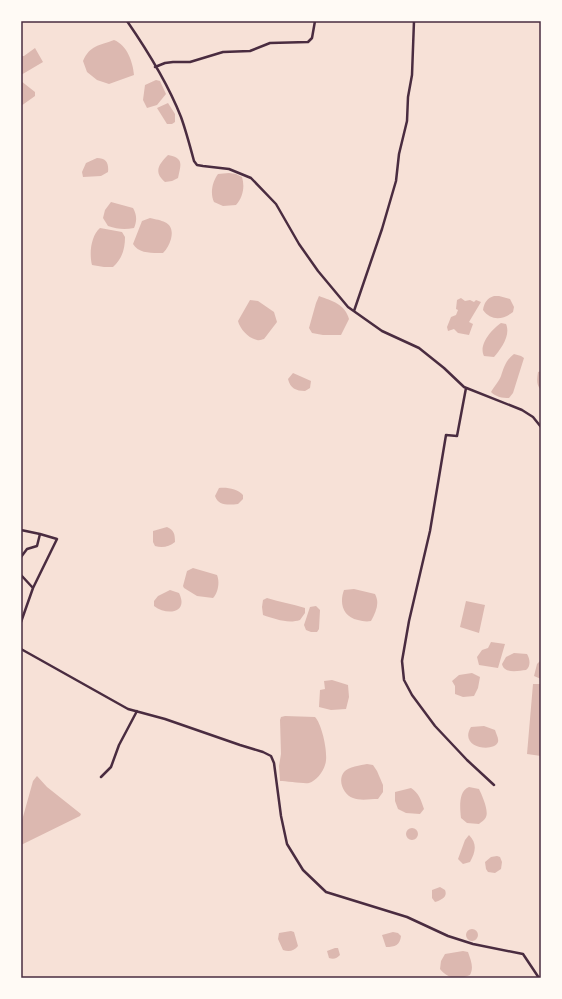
<svg xmlns="http://www.w3.org/2000/svg" width="562" height="999" font-family="Figtree,sans-serif">
<rect width="100%" height="100%" fill="#f7e1d7"/>
<path fill="#dcb8b0" d="M 114,40 C 127,45 133,62 134,75 L 109,84 L 97,80 L 87,72 L 83,61 C 90,45 99,46 114,40 Z
M 35,48 L 43,62 L 21,75 L 21,56 L 24,56 Z
M 156,80 L 160,81 L 166,94 L 157,105 L 147,108 L 143,100 L 145,85 Z
M 21,81 L 35,92 L 35,96 L 21,106 Z
M 168,103 L 175,114 L 175,122 L 172,124 L 167,124 L 157,108 Z
M 168,155 C 184,158 181,164 178,178 L 172,181 L 165,182 C 153,172 159,164 168,155 Z
M 97,158 C 106,158 109,163 108,172 L 101,176 L 83,177 L 82,172 L 86,163 Z
M 229,173 L 236,174 L 242,177 C 245,187 243,197 236,205 L 223,206 L 214,202 C 210,194 212,182 218,174 Z
M 111,202 L 133,208 C 137,215 137,221 134,228 C 124,230 117,229 108,226 L 103,218 L 105,210 Z
M 150,218 C 163,221 175,222 171,239 C 169,245 167,249 163,253 C 153,253 139,254 133,244 L 142,221 Z
M 100,228 L 122,232 L 125,237 C 125,249 122,259 113,267 L 104,267 L 92,265 C 89,253 91,236 100,228 Z
M 319,296 C 332,301 345,304 349,319 L 341,335 L 323,335 L 312,333 L 309,328 L 316,303 Z
M 494,296 L 499,296 L 510,299 L 514,307 L 513,312 C 503,320 491,321 483,310 C 484,303 487,298 494,296 Z
M 461,298 L 465,301 L 470,300 L 474,302 L 476,300 L 481,302 L 469,322 L 473,324 L 469,335 L 458,333 L 454,329 L 448,331 L 447,327 L 451,317 L 456,315 L 458,310 L 456,309 L 457,300 Z
M 250,300 L 258,301 L 274,312 L 277,322 L 264,339 C 262,339 260,341 257,340 C 248,338 240,329 238,321 Z
M 501,323 L 506,324 C 511,335 501,349 494,357 L 484,356 C 478,345 492,329 501,323 Z
M 514,354 L 521,356 L 524,358 L 513,393 L 509,398 C 502,398 496,397 491,392 C 494,387 499,381 501,376 C 504,367 506,360 514,354 Z
M 541,371 L 541,390 C 536,385 537,379 538,372 Z
M 293,373 L 311,381 L 310,388 L 305,391 C 296,391 290,388 288,379 Z
M 219,488 C 227,487 238,489 243,495 L 243,499 L 238,504 C 229,505 218,506 215,496 Z
M 167,527 C 174,530 175,534 175,542 C 169,547 162,548 155,546 L 153,542 L 153,531 Z
M 193,568 L 217,575 C 220,582 218,593 213,598 L 197,596 L 184,588 L 183,586 L 187,571 Z
M 354,589 L 375,594 C 380,603 376,612 371,621 C 366,622 362,621 358,620 C 343,617 339,603 344,590 Z
M 170,590 L 179,593 C 189,613 167,616 154,606 L 154,601 L 158,596 Z
M 267,598 C 280,602 292,604 305,608 L 305,613 L 300,620 C 288,624 275,619 263,615 L 262,607 L 263,600 Z
M 466,601 L 485,605 L 479,633 L 460,627 Z
M 316,606 L 320,610 L 319,629 L 317,632 L 311,632 L 306,630 L 304,625 L 310,607 Z
M 491,642 L 505,644 L 498,668 L 479,665 L 477,657 L 482,650 L 488,648 Z
M 514,653 L 527,654 C 530,659 531,666 526,670 C 518,671 504,674 502,664 L 506,657 Z
M 541,660 L 541,679 L 534,676 L 537,664 Z
M 472,673 L 480,677 L 478,688 L 474,696 L 463,697 L 455,694 L 455,686 L 452,681 L 459,675 Z
M 332,680 L 348,685 L 349,697 L 346,709 L 331,710 L 319,707 L 320,690 L 325,689 L 324,681 Z
M 533,684 L 541,684 L 541,756 L 527,754 Z
M 285,716 L 315,717 C 322,724 329,755 325,765 C 323,772 316,781 309,783 C 304,784 286,781 280,781 L 279,766 L 281,754 L 280,720 L 281,717 Z
M 484,726 L 495,730 C 496,734 499,738 498,742 C 494,753 458,748 471,727 Z
M 367,764 L 373,765 L 377,771 L 383,785 L 383,792 L 378,799 C 370,799 360,801 353,798 C 344,795 337,781 344,772 C 348,767 361,765 367,764 Z
M 37,776 L 47,787 L 81,814 L 80,816 L 21,845 L 21,824 L 33,781 Z
M 469,787 L 479,789 C 482,795 489,811 486,817 C 485,820 481,822 479,824 L 467,823 L 461,818 C 460,809 458,791 469,787 Z
M 411,788 C 419,793 421,800 424,809 L 420,814 L 406,813 L 398,809 L 395,801 L 395,792 Z
M406 834a6 6 0 1 1 12 0a6 6 0 1 1-12 0Z
M 469,835 C 478,844 475,853 470,862 L 463,864 L 458,859 L 465,840 Z
M 497,856 L 500,857 L 502,862 L 501,869 L 495,873 L 488,872 L 486,869 L 485,862 L 491,857 Z
M 440,887 L 445,890 C 448,897 441,900 435,902 L 432,898 L 432,890 Z
M466 935a6 6 0 1 1 12 0a6 6 0 1 1-12 0Z
M 291,931 L 294,932 L 298,946 C 294,951 289,952 283,950 L 278,939 L 279,933 Z
M 393,932 L 398,933 L 401,936 C 400,945 395,947 386,947 L 382,935 Z
M 335,948 L 338,948 L 340,955 C 337,958 334,960 329,958 L 327,951 Z
M 463,951 L 468,952 C 471,961 474,967 470,975 C 458,980 448,979 440,969 L 441,961 L 445,954 Z"/>
<g fill="none" stroke-linecap="round" stroke-linejoin="round">
<path stroke="#4a2c40" stroke-width="2.5" d="M 127,21 C 147,50 168,84 181,117 C 186,131 190,146 194,161 L 197,165 L 203,166 L 229,169 L 251,178 L 276,204 L 299,244 L 318,271 L 348,307 L 382,331 L 419,348 L 444,368 L 464,387 L 522,410 L 533,417 L 541,427
M 155,67 L 165,63 L 173,62 L 190,62 L 223,52 L 250,51 L 270,43 L 308,42 L 312,38 L 315,21
M 354,311 L 382,229 L 396,181 L 399,154 L 407,121 L 408,97 L 412,75 L 414,21
M 466,388 L 457,436 L 446,435 L 430,531 L 409,621 L 402,661 L 404,680 L 412,695 L 435,726 L 467,760 L 494,785
M 21,530 L 40,534 L 37,546 L 27,549 L 21,557
M 21,575 L 33,588 L 21,622
M 33,588 L 57,539 L 40,534
M 21,649 L 128,709 L 165,719 L 240,745 L 263,752 L 271,756 L 274,763 L 281,816 L 287,844 L 303,870 L 326,892 L 407,917 L 448,936 L 473,944 L 523,954 L 539,978
M 101,777 L 111,767 L 119,745 L 137,711"/>
</g>
<rect width="562" height="999" fill="none" stroke="#fffaf5" stroke-width="44"/>
<rect x="22" y="22" width="518" height="955" fill="none" stroke="#4a2c40" stroke-width="1.5"/>
</svg>
